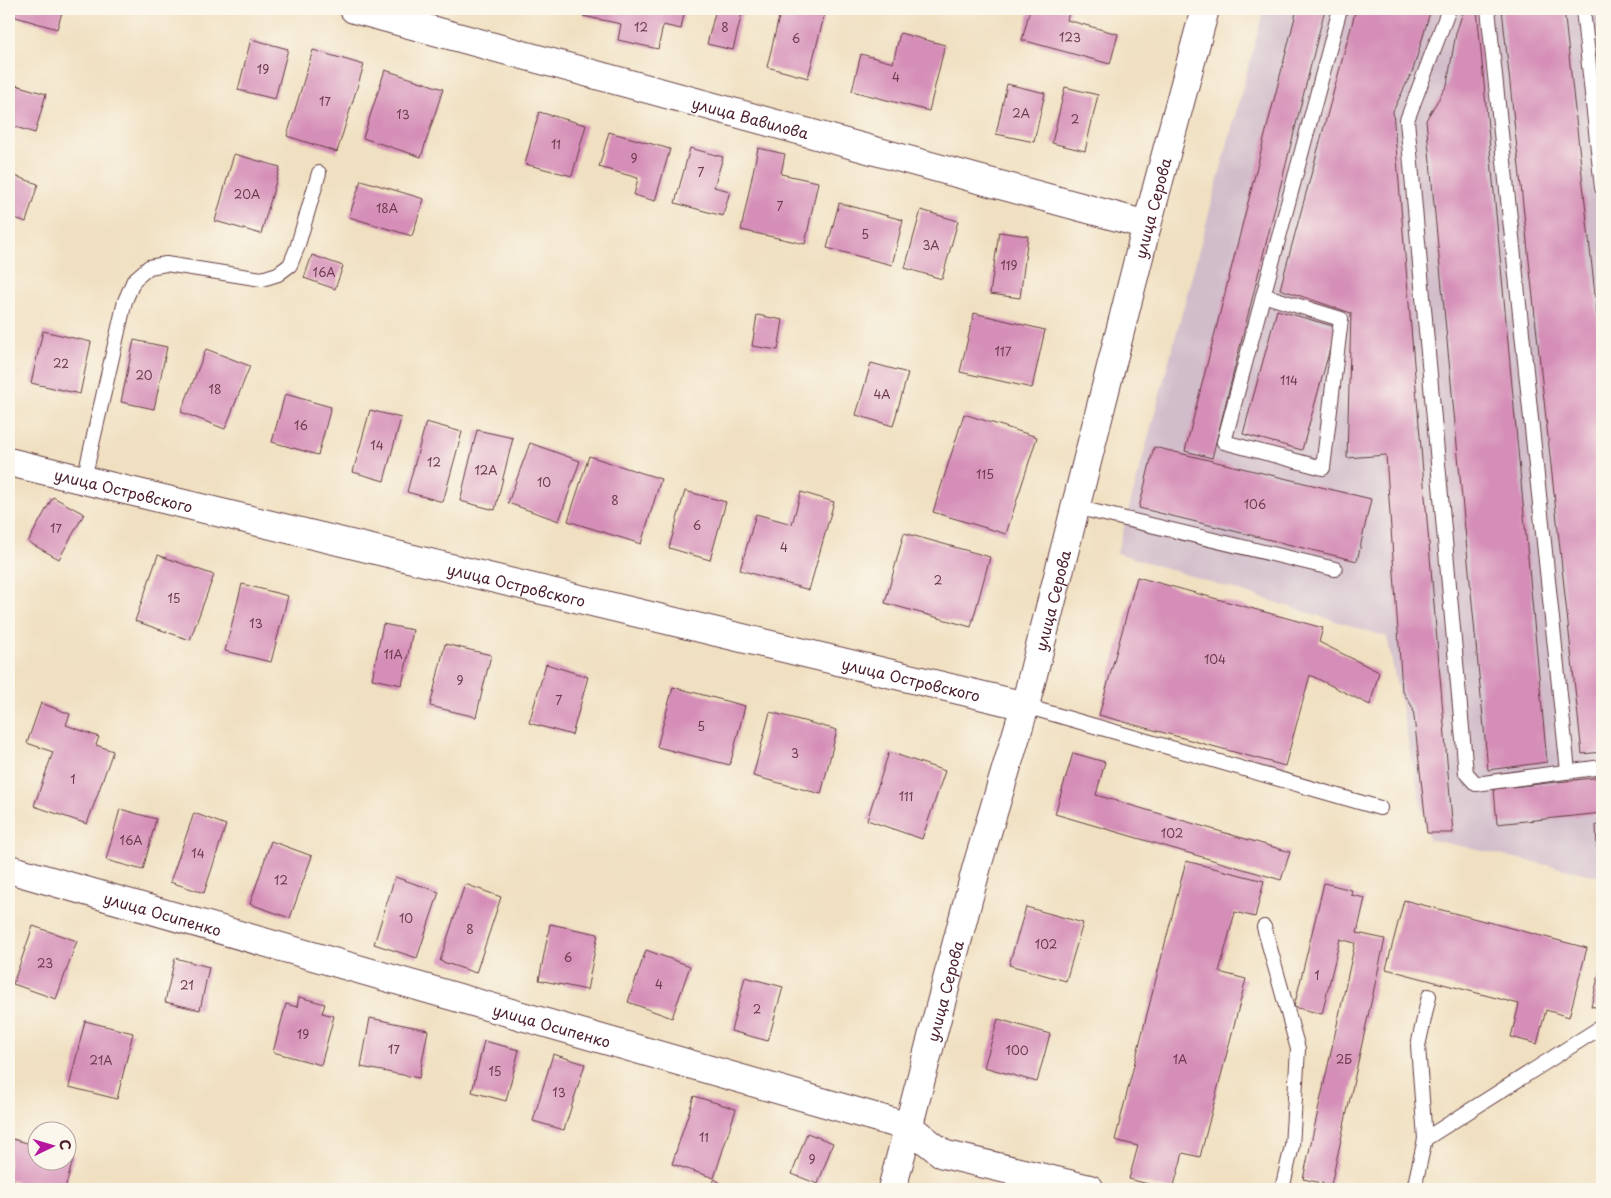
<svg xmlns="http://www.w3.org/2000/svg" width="1611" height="1198" font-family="'Playpen Sans',sans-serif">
<rect width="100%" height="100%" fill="#fbf7ec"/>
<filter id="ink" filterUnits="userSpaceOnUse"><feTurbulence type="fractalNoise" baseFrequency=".02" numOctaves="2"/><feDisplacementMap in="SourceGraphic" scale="10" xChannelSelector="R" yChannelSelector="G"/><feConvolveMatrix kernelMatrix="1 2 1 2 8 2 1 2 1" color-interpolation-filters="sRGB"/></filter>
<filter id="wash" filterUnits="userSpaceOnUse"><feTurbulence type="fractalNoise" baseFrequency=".0096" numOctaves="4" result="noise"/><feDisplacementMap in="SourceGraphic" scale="20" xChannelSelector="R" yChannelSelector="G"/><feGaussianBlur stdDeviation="1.12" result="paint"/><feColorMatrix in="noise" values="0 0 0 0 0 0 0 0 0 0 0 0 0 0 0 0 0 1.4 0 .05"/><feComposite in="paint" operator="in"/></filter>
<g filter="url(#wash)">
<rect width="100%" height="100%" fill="#f0e0c1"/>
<path fill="#d1bdca" d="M 1264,9 L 1602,9 L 1602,877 L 1428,839 L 1387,637 L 1117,553 Z"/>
<g id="blocks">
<path fill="#d58eb7" d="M 9,9 L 63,9 L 57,29 L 9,15 Z
M 585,9 L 685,9 L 681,29 L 663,25 L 658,49 L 618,40 L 621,24 L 583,16 Z
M 716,9 L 743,9 L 733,50 L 707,44 Z
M 781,9 L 826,9 L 808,78 L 767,67 Z
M 1030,9 L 1070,9 L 1067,20 L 1118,34 L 1110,64 L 1022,40 Z
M 1297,9 L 1325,9 L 1212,458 L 1185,451 Z
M 1356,9 L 1431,9 L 1413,70 L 1393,111 L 1453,833 L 1427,833 L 1413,708 L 1402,690 L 1386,455 L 1347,458 L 1351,313 L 1280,289 Z
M 1464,9 L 1477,9 L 1547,762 L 1488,770 L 1426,120 L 1447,85 L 1456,33 Z
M 1502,9 L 1564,9 L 1602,359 L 1602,752 L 1582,754 Z
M 900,33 L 945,45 L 929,111 L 852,91 L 861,54 L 893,63 Z
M 251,39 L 288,49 L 275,99 L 238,90 Z
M 313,50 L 364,65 L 337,152 L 287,136 Z
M 385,70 L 443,89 L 421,157 L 363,138 Z
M 9,83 L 46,94 L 35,133 L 9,125 Z
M 1007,84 L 1045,93 L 1034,142 L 996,134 Z
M 1065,87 L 1098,95 L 1085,151 L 1052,143 Z
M 539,112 L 586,125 L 572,176 L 525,164 Z
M 609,132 L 670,149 L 655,201 L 634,195 L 638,178 L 599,167 Z
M 690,148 L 723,157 L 714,187 L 730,191 L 723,216 L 675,203 Z
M 758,148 L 785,154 L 781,174 L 818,182 L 805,244 L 741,230 Z
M 234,154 L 280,167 L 261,234 L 215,221 Z
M 9,174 L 38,184 L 26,222 L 9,216 Z
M 361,180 L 424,199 L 412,236 L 349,217 Z
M 839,203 L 903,220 L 892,265 L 827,248 Z
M 921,210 L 958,221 L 942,279 L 905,268 Z
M 999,232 L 1028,236 L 1020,298 L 990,294 Z
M 312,255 L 343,266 L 335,289 L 304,278 Z
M 1277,310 L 1336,327 L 1302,450 L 1243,434 Z
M 974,313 L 1045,330 L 1032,388 L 960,372 Z
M 757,315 L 783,320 L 778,350 L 752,346 Z
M 43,331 L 91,342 L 80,394 L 31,383 Z
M 134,340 L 167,347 L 154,409 L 121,402 Z
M 206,349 L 250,366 L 225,429 L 181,412 Z
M 871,363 L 908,373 L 893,426 L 856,415 Z
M 285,394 L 331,407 L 318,455 L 272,442 Z
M 370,410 L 401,418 L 384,481 L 353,472 Z
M 964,414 L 1037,437 L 1006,534 L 933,512 Z
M 426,422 L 462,432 L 443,502 L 407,492 Z
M 477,430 L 513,438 L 495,510 L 460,501 Z
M 530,443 L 580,461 L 559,521 L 508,503 Z
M 1154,447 L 1371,499 L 1357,561 L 1139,508 Z
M 589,456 L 661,479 L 641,544 L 568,521 Z
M 685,491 L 726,502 L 710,560 L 669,548 Z
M 801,492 L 834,502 L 809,590 L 740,570 L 756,514 L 792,524 Z
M 53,497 L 84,514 L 59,559 L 28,542 Z
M 904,533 L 990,557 L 971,627 L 885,603 Z
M 158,555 L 214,575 L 190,640 L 135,621 Z
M 1137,577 L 1323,628 L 1319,642 L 1379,672 L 1370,705 L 1310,675 L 1285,766 L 1099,715 Z
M 242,584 L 288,596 L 271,662 L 225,651 Z
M 383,624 L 413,630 L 402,685 L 372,679 Z
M 445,644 L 491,655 L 476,717 L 430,706 Z
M 546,664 L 588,677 L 572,735 L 529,723 Z
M 673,687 L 745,706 L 730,765 L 657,747 Z
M 41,703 L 70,714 L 66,725 L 99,737 L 96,745 L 113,751 L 87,824 L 34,806 L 53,752 L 27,743 Z
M 770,712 L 837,730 L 821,794 L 753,776 Z
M 889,752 L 945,771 L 922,839 L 867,820 Z
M 1073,753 L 1105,762 L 1096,795 L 1290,852 L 1281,880 L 1055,814 Z
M 1602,777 L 1602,813 L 1497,824 L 1494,789 Z
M 120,809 L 156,819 L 143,870 L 106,860 Z
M 194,813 L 226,825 L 204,893 L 170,882 Z
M 1596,825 L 1602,825 L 1602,848 L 1597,848 Z
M 271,841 L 312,856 L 290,918 L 250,904 Z
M 1186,861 L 1264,881 L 1255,917 L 1235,912 L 1219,972 L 1246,979 L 1200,1157 L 1183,1153 L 1173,1189 L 1167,1189 L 1129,1179 L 1138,1146 L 1115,1140 Z
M 395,877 L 439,892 L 417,958 L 374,944 Z
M 1324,883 L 1352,890 L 1351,895 L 1365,898 L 1357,933 L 1385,939 L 1331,1185 L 1303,1179 L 1355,943 L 1340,939 L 1322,1014 L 1294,1007 Z
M 465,884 L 501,897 L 476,973 L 440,961 Z
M 1404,900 L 1587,948 L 1569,1017 L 1546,1010 L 1537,1044 L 1511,1037 L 1519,1004 L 1386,969 Z
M 1026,907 L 1083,923 L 1066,981 L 1009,965 Z
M 550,924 L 598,934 L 587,990 L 539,980 Z
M 33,926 L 77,941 L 56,999 L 13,984 Z
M 646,950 L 690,966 L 672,1018 L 628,1002 Z
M 175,958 L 209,967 L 200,1010 L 165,1002 Z
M 1602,962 L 1602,1009 L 1591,1006 Z
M 745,977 L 783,987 L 768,1041 L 731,1031 Z
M 299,997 L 325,1004 L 322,1013 L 334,1016 L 321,1065 L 273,1052 L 286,1004 L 297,1007 Z
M 370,1018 L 428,1030 L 419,1078 L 361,1067 Z
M 998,1019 L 1050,1034 L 1037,1082 L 984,1067 Z
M 85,1021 L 133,1033 L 117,1099 L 69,1087 Z
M 484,1041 L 519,1050 L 506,1101 L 472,1092 Z
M 553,1054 L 585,1064 L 564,1130 L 533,1121 Z
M 694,1096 L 736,1109 L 714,1178 L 672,1164 Z
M 807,1133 L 833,1143 L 818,1184 L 792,1174 Z
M 9,1138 L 38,1146 L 38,1160 L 68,1160 L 68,1154 L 74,1156 L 65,1189 L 14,1189 L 16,1181 L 9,1179 Z
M 715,1179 L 729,1189 L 707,1189 Z
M 127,1184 L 141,1189 L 126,1189 Z"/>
</g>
</g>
<g filter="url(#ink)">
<use href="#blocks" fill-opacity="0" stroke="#633c42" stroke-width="1"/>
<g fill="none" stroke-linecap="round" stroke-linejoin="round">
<g stroke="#633c42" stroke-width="16">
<path id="service" d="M 1449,9 L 1407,120 L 1466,773 L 1476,784 L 1602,767
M 1488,9 L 1568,771
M 1583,9 L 1602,188
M 1263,295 L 1341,319 L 1323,468 L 1224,442 L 1340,9
M 84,479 L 125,301 L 134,280 L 149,267 L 166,264 L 262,279 L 278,274 L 290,265 L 297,248 L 319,173
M 1075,507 L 1335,569
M 1025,706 L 1380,808
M 1264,927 L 1298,1049 L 1292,1146 L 1282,1189
M 1425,1139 L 1598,1029
M 1414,1189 L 1425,1139 L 1418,1046 L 1429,996"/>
</g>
<g stroke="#633c42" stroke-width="30">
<g id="minor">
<path id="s1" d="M 354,9 L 1147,225"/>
<path id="s2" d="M 9,462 L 1025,706"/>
<path id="s3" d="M 9,869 L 909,1127 L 943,1154 L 1090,1189"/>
<path id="s4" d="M 892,1189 L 977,866 L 1025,706 L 1147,225 L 1205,9"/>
</g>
</g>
<use href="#service" stroke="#fff" stroke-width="14"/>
<use href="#minor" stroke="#fff" stroke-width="28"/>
</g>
</g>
<g text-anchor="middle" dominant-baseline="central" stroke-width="4" stroke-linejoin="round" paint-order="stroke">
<g font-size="12" fill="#6d3b4e">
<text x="641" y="27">12</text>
<text x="725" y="27">8</text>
<text x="1070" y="37">123</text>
<text x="796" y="38">6</text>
<text x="263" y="69">19</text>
<text x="896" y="77">4</text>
<text x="325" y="101">17</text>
<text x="1021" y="113">2А</text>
<text x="403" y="114">13</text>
<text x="1075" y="119">2</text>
<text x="556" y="144">11</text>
<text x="634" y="158">9</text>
<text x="701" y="172">7</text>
<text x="247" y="194">20А</text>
<text x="780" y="206">7</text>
<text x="387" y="208">18А</text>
<text x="865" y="234">5</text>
<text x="931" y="245">3А</text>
<text x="1009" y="265">119</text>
<text x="324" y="272">16А</text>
<text x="1003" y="351">117</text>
<text x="61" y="363">22</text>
<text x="144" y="375">20</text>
<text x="1289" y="380">114</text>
<text x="215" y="389">18</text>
<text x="882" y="394">4А</text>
<text x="301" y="425">16</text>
<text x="377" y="445">14</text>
<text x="434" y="462">12</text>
<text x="486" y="470">12А</text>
<text x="985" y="474">115</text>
<text x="544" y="482">10</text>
<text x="615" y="500">8</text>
<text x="1255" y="504">106</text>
<text x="697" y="525">6</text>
<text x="56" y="528">17</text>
<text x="784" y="547">4</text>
<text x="938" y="580">2</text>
<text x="174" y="598">15</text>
<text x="256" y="623">13</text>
<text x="393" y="654">11А</text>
<text x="1215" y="659">104</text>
<text x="460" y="680">9</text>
<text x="559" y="700">7</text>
<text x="701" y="726">5</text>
<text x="795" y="753">3</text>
<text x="73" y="779">1</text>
<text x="906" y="796">111</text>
<text x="1172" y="833">102</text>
<text x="131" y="840">16А</text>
<text x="198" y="853">14</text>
<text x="281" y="880">12</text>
<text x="406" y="918">10</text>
<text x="470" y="929">8</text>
<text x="1046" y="944">102</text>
<text x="568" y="957">6</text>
<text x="45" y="963">23</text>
<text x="1317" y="975">1</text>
<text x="659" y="984">4</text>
<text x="187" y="985">21</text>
<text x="757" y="1009">2</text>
<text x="303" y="1034">19</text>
<text x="394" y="1049">17</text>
<text x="1017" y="1050">100</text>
<text x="1180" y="1059">1А</text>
<text x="1344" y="1059">2Б</text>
<text x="101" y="1060">21А</text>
<text x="495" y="1071">15</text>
<text x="559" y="1092">13</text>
<text x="704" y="1137">11</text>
<text x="812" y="1159">9</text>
</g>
<g font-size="15" fill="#4a1f2b" stroke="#fbf7ec">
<text stroke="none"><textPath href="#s1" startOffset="411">улица Вавилова</textPath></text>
<text stroke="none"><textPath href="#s4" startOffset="1015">улица Серова</textPath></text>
<text stroke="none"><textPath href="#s2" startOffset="118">улица Островского</textPath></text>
<text stroke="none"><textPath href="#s2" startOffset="522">улица Островского</textPath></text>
<text stroke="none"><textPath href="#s4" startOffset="610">улица Серова</textPath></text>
<text stroke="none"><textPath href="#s2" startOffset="928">улица Островского</textPath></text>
<text stroke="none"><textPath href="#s3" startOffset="160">улица Осипенко</textPath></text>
<text stroke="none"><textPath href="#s4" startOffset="205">улица Серова</textPath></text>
<text stroke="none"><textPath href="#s3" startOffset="565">улица Осипенко</textPath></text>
</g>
</g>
<rect width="1611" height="1198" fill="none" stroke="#fbf7ec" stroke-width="30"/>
<g transform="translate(52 1146) rotate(85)"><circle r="24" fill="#fbf7ec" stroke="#b4a19f"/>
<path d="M0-4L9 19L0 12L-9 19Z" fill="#b5179e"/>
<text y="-8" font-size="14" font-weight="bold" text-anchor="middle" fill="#4a1f2b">С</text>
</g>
</svg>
